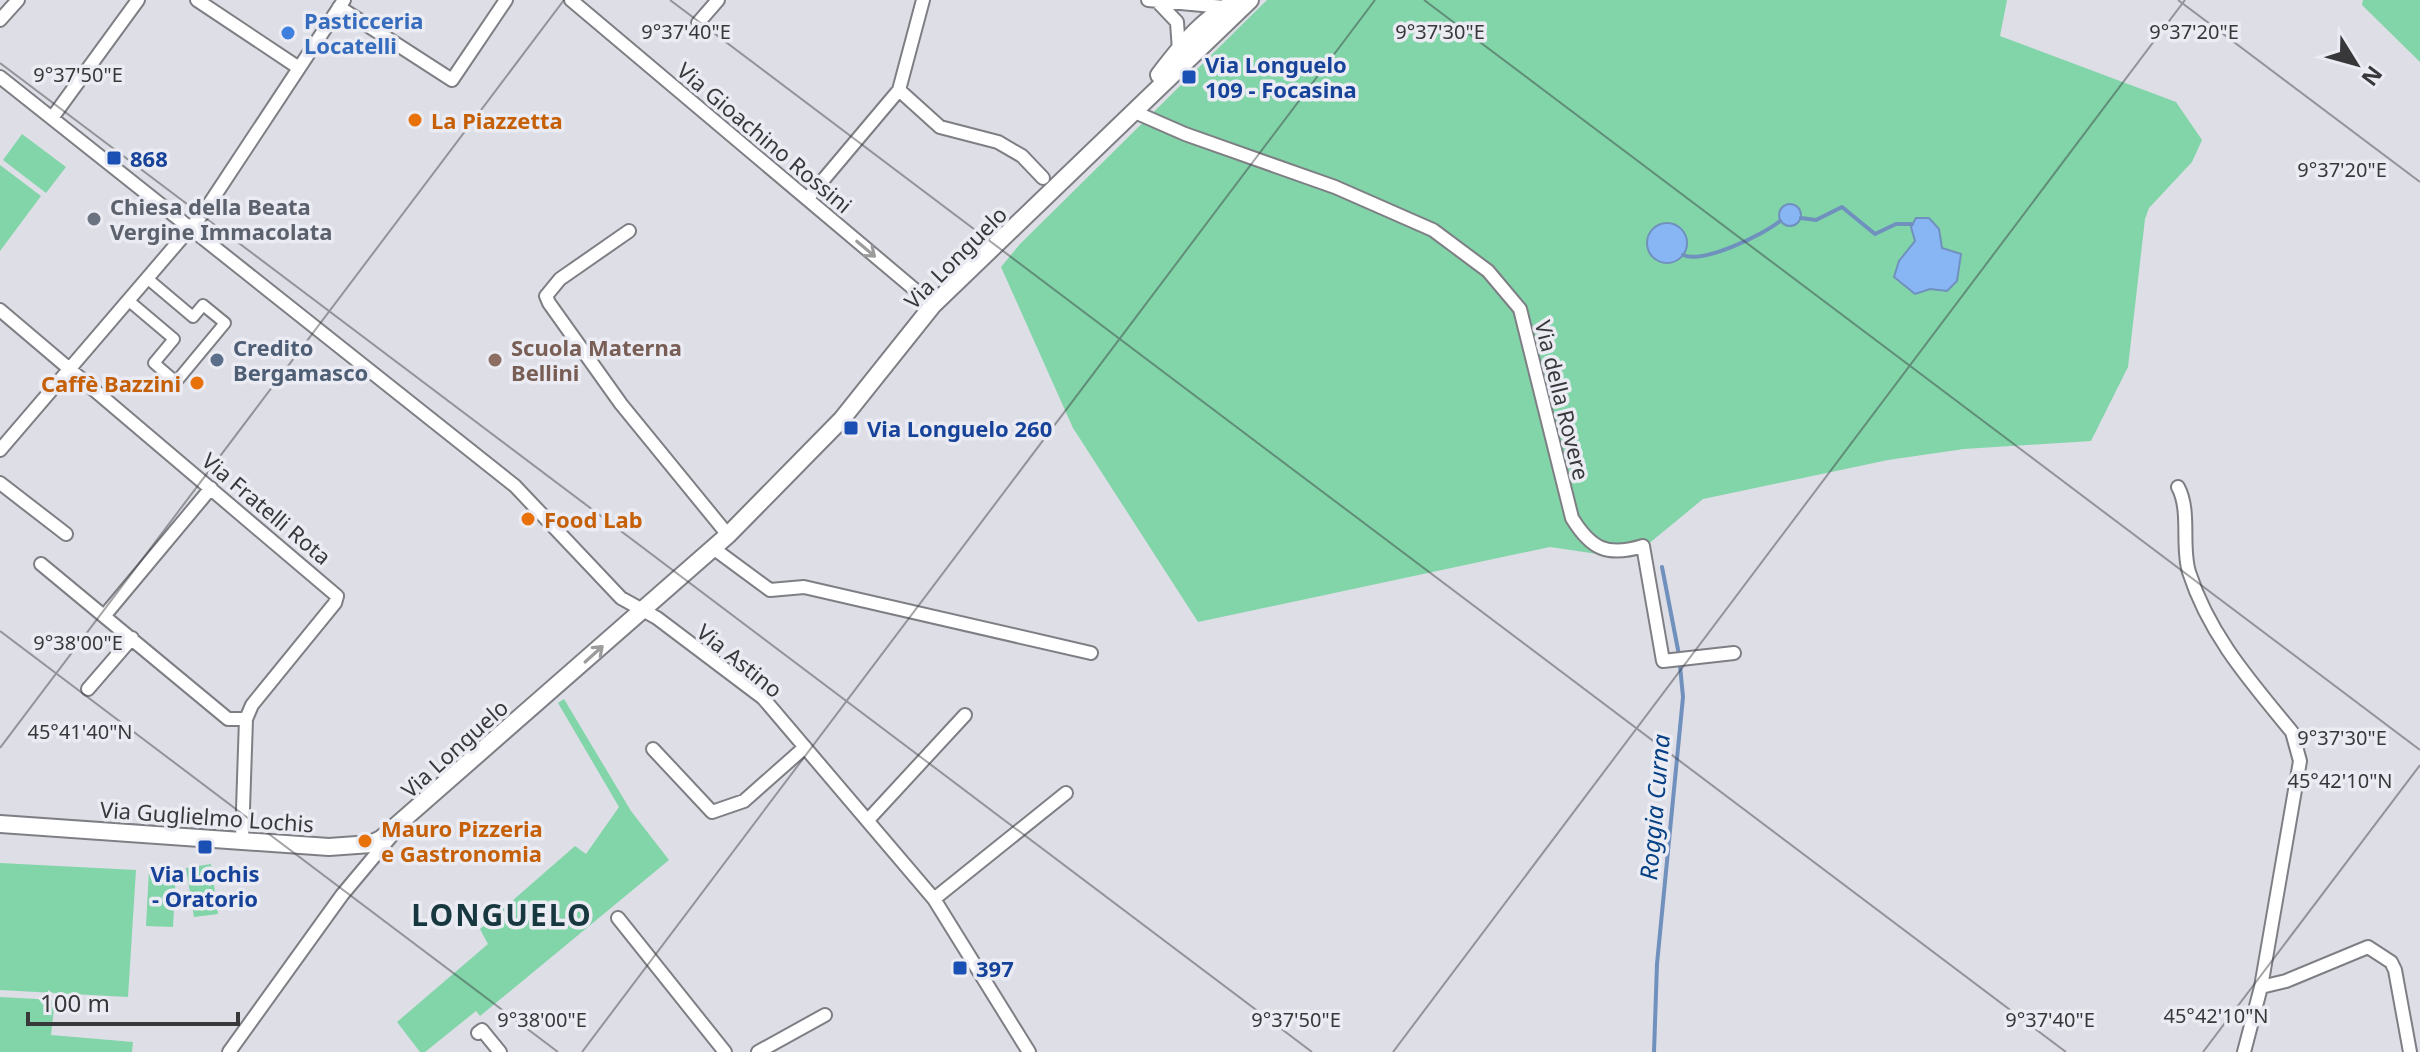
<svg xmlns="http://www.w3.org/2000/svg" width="2420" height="1052" font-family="'Noto Sans',sans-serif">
<rect width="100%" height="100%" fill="#dedee6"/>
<path fill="#82d5a9" d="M 1267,0 L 2007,0 L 2000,36 L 2176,102 L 2202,140 L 2192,162 L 2149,208 L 2145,219 L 2128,367 L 2091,441 L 1964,449 L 1888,460 L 1703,499 L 1641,550 L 1611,556 L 1550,547 L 1198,622 L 1073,428 L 1001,267 L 1020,244 Z
M 2363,0 L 2420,0 L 2420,62 L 2362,5 Z
M 22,134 L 66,167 L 46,193 L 3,160 Z
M 0,165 L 41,196 L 0,251 Z
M 564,699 L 631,811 L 669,860 L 480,1016 L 476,1011 L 425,1052 L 420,1052 L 397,1022 L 488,944 L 480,929 L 575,846 L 586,854 L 619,807 L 558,703 Z
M 0,863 L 136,870 L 128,997 L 0,990 Z
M 211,864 L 218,914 L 194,917 L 186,868 Z
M 149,870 L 176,871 L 173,927 L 146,926 Z
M 0,997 L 55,1000 L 51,1035 L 133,1042 L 132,1052 L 0,1052 Z"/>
<path fill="#88b6f5" stroke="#7090bd" stroke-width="2" d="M1779 215a11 11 0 1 1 22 0a11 11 0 1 1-22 0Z
M 1916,218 L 1929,218 L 1939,229 L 1942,248 L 1961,254 L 1957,281 L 1947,291 L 1930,289 L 1915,294 L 1894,277 L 1899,261 L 1915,241 L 1911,227 Z
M1647 243a20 20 0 1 1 40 0a20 20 0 1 1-40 0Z"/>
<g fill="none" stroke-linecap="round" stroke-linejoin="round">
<path stroke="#7090bd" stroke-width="4" d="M 1801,218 L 1816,220 L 1842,207 L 1875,234 L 1896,224 L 1912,224
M 1683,255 C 1703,264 1763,235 1780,221
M 1654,1052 L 1657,964 L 1683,697 L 1679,655 L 1662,567"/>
<g stroke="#7e7f85" stroke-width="14">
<path id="pedestrian" d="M 129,301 L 174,339 L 154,363 L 176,382 L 225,323 L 203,305 L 193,317 L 148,279"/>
</g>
<g stroke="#7e7f85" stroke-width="16">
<path id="minor" d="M 197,0 L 296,66
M 571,0 L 933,305
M 1148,0 L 1224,7
M 1158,2 L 1177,22 L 1179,51
M 339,7 L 452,80 L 506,0
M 0,20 L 18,0
M 698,23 L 718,0
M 0,77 L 515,486 L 621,598 L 657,618 L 763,698 L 934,899 L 1029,1052
M 899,90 L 940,127 L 998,142 L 1022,156 L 1043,178
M 1137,113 L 1185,134 L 1335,187 L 1433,230 L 1488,271 L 1520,309 L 1572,518 C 1591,549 1607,557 1643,546 L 1663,661 L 1734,653
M 52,118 L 138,0
M 808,198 L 899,90 L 923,0
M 629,231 L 560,279 L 546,296 L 549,303 L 621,404 L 728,535
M 0,310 L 337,596 L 335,603 L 252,705 L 246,719 L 242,839
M 0,450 L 204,212 L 344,0
M 0,483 L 66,534
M 2178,487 C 2191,511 2181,546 2189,572 C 2209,635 2251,682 2292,732 L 2300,761 L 2261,987 L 2244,1052
M 713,548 L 770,590 L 804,587 L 1091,653
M 41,564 L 228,719 L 246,719
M 105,615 L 211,488
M 88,689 L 132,638
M 653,749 L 712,812 L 744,801 L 805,747
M 868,820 L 965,715
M 934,899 L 1066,793
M 618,918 L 725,1052
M 2261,987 L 2286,981 L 2368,947 L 2391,962 L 2395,970 L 2410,1052
M 478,1033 L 482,1030 L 500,1052
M 229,1052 L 342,895 L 393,834
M 758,1052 L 825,1015"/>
</g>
<g stroke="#7e7f85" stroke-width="20">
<path id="tertiary" d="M 1159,75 C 1182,45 1206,14 1241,0
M 0,824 L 329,847 L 371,844 L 381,839 L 728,535 L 842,419 L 933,305 L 1250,0"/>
</g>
<use href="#pedestrian" stroke="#fff" stroke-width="10"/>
<use href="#minor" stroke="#fff" stroke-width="12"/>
<use href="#tertiary" stroke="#fff" stroke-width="16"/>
</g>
<defs><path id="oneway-shaft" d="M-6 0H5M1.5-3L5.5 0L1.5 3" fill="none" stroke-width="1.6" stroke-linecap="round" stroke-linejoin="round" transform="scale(2)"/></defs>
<g stroke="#9c9c9d">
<use href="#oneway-shaft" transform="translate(866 249) rotate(40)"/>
<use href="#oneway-shaft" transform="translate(594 654) rotate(-42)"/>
</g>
<path fill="none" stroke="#38383b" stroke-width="2" stroke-opacity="0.45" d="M 670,0 L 2066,1052M 1424,0 L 2420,750M 2178,0 L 2420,182M 0,63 L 1312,1052M 0,631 L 558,1052M 0,748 L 564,0M 582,1052 L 1375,0M 1393,1052 L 2185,0M 2203,1052 L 2420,765"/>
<circle fill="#3f7fe0" stroke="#ebebf3" stroke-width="3" cx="288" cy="33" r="8"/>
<g fill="#1a4fb4" stroke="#ebebf3" stroke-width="3">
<rect x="1181" y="69" width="16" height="16" rx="4"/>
<rect x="106" y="150" width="16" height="16" rx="4"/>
<rect x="843" y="420" width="16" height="16" rx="4"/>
<rect x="197" y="839" width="16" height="16" rx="4"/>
<rect x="952" y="960" width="16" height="16" rx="4"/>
</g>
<g fill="#e8710a" stroke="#ebebf3" stroke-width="3">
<circle cx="415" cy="120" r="8"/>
<circle cx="197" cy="383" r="8"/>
<circle cx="528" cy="519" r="8"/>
<circle cx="365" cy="841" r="8"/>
</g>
<circle fill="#6b7280" stroke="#ebebf3" stroke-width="3" cx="94" cy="219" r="8"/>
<circle fill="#5c6f8a" stroke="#ebebf3" stroke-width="3" cx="217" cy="360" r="8"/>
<circle fill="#8d6e63" stroke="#ebebf3" stroke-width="3" cx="495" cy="360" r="8"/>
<g text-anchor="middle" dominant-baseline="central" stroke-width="7" stroke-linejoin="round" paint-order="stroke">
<g font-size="22" font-weight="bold" fill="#366cbe" stroke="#ebebf3" text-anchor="start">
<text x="304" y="20">Pasticceria<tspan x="304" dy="25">Locatelli</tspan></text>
</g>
<g font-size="22" font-weight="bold" fill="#164399" stroke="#ebebf3" text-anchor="start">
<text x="1205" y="64">Via Longuelo<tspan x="1205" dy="25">109 - Focasina</tspan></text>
<text x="130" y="158">868</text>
<text x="867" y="428">Via Longuelo 260</text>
<text x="205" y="873" text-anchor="middle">Via Lochis<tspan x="205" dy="25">- Oratorio</tspan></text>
<text x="976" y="968">397</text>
</g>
<g font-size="22" font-weight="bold" fill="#c56008" stroke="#ebebf3" text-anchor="start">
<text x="431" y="120">La Piazzetta</text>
<text x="181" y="383" text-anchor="end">Caffè Bazzini</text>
<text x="544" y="519">Food Lab</text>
<text x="381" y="828">Mauro Pizzeria<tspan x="381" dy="25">e Gastronomia</tspan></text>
</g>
<g font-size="22" fill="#38383b" stroke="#ebebf3">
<text transform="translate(765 137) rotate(40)">Via Gioachino Rossini</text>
<text transform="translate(955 257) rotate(-45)">Via Longuelo</text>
<text transform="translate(1563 400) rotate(76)">Via della Rovere</text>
<text transform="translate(267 508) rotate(40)">Via Fratelli Rota</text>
<text transform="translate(740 660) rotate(39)">Via Astino</text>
<text transform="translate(454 748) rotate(-42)">Via Longuelo</text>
<text transform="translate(207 816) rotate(4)">Via Guglielmo Lochis</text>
</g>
<g font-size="22" font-weight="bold" fill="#5b616d" stroke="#ebebf3" text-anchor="start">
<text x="110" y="206">Chiesa della Beata<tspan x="110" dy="25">Vergine Immacolata</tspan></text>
</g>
<g font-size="22" font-weight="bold" fill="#4e5e75" stroke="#ebebf3" text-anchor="start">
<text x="233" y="347">Credito<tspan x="233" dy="25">Bergamasco</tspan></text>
</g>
<g font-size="22" font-weight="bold" fill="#785e54" stroke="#ebebf3" text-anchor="start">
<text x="511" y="347">Scuola Materna<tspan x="511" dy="25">Bellini</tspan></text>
</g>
<g font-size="24" font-style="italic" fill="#054084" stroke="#ebebf3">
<text transform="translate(1654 807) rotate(-85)">Roggia Curna</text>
</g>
<g font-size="30" font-weight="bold" letter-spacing="2" fill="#183840" stroke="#ebebf3">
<text x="502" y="914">LONGUELO</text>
</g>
</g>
<g font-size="20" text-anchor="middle" fill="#38383b" stroke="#ebebf3" stroke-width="7" stroke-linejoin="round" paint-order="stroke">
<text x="2194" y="39">9°37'20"E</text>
<text x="686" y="39">9°37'40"E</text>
<text x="1440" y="39">9°37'30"E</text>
<text x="78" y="82">9°37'50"E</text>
<text x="2342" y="177">9°37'20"E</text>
<text x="78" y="650">9°38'00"E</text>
<text x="80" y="739">45°41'40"N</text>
<text x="2342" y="745">9°37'30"E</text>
<text x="2340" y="788">45°42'10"N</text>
<text x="2216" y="1023">45°42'10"N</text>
<text x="542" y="1027">9°38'00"E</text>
<text x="1296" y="1027">9°37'50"E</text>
<text x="2050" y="1027">9°37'40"E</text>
</g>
<g transform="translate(2356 64) rotate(127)" stroke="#ebebf3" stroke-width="6" paint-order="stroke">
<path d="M0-6L14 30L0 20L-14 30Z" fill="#38383b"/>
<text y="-12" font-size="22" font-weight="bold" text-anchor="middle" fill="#38383b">N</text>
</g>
<path d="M28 1012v12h210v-12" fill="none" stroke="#38383b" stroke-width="4"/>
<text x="40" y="1012" font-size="24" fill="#38383b" stroke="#ebebf3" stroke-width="6" paint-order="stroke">100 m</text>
</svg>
